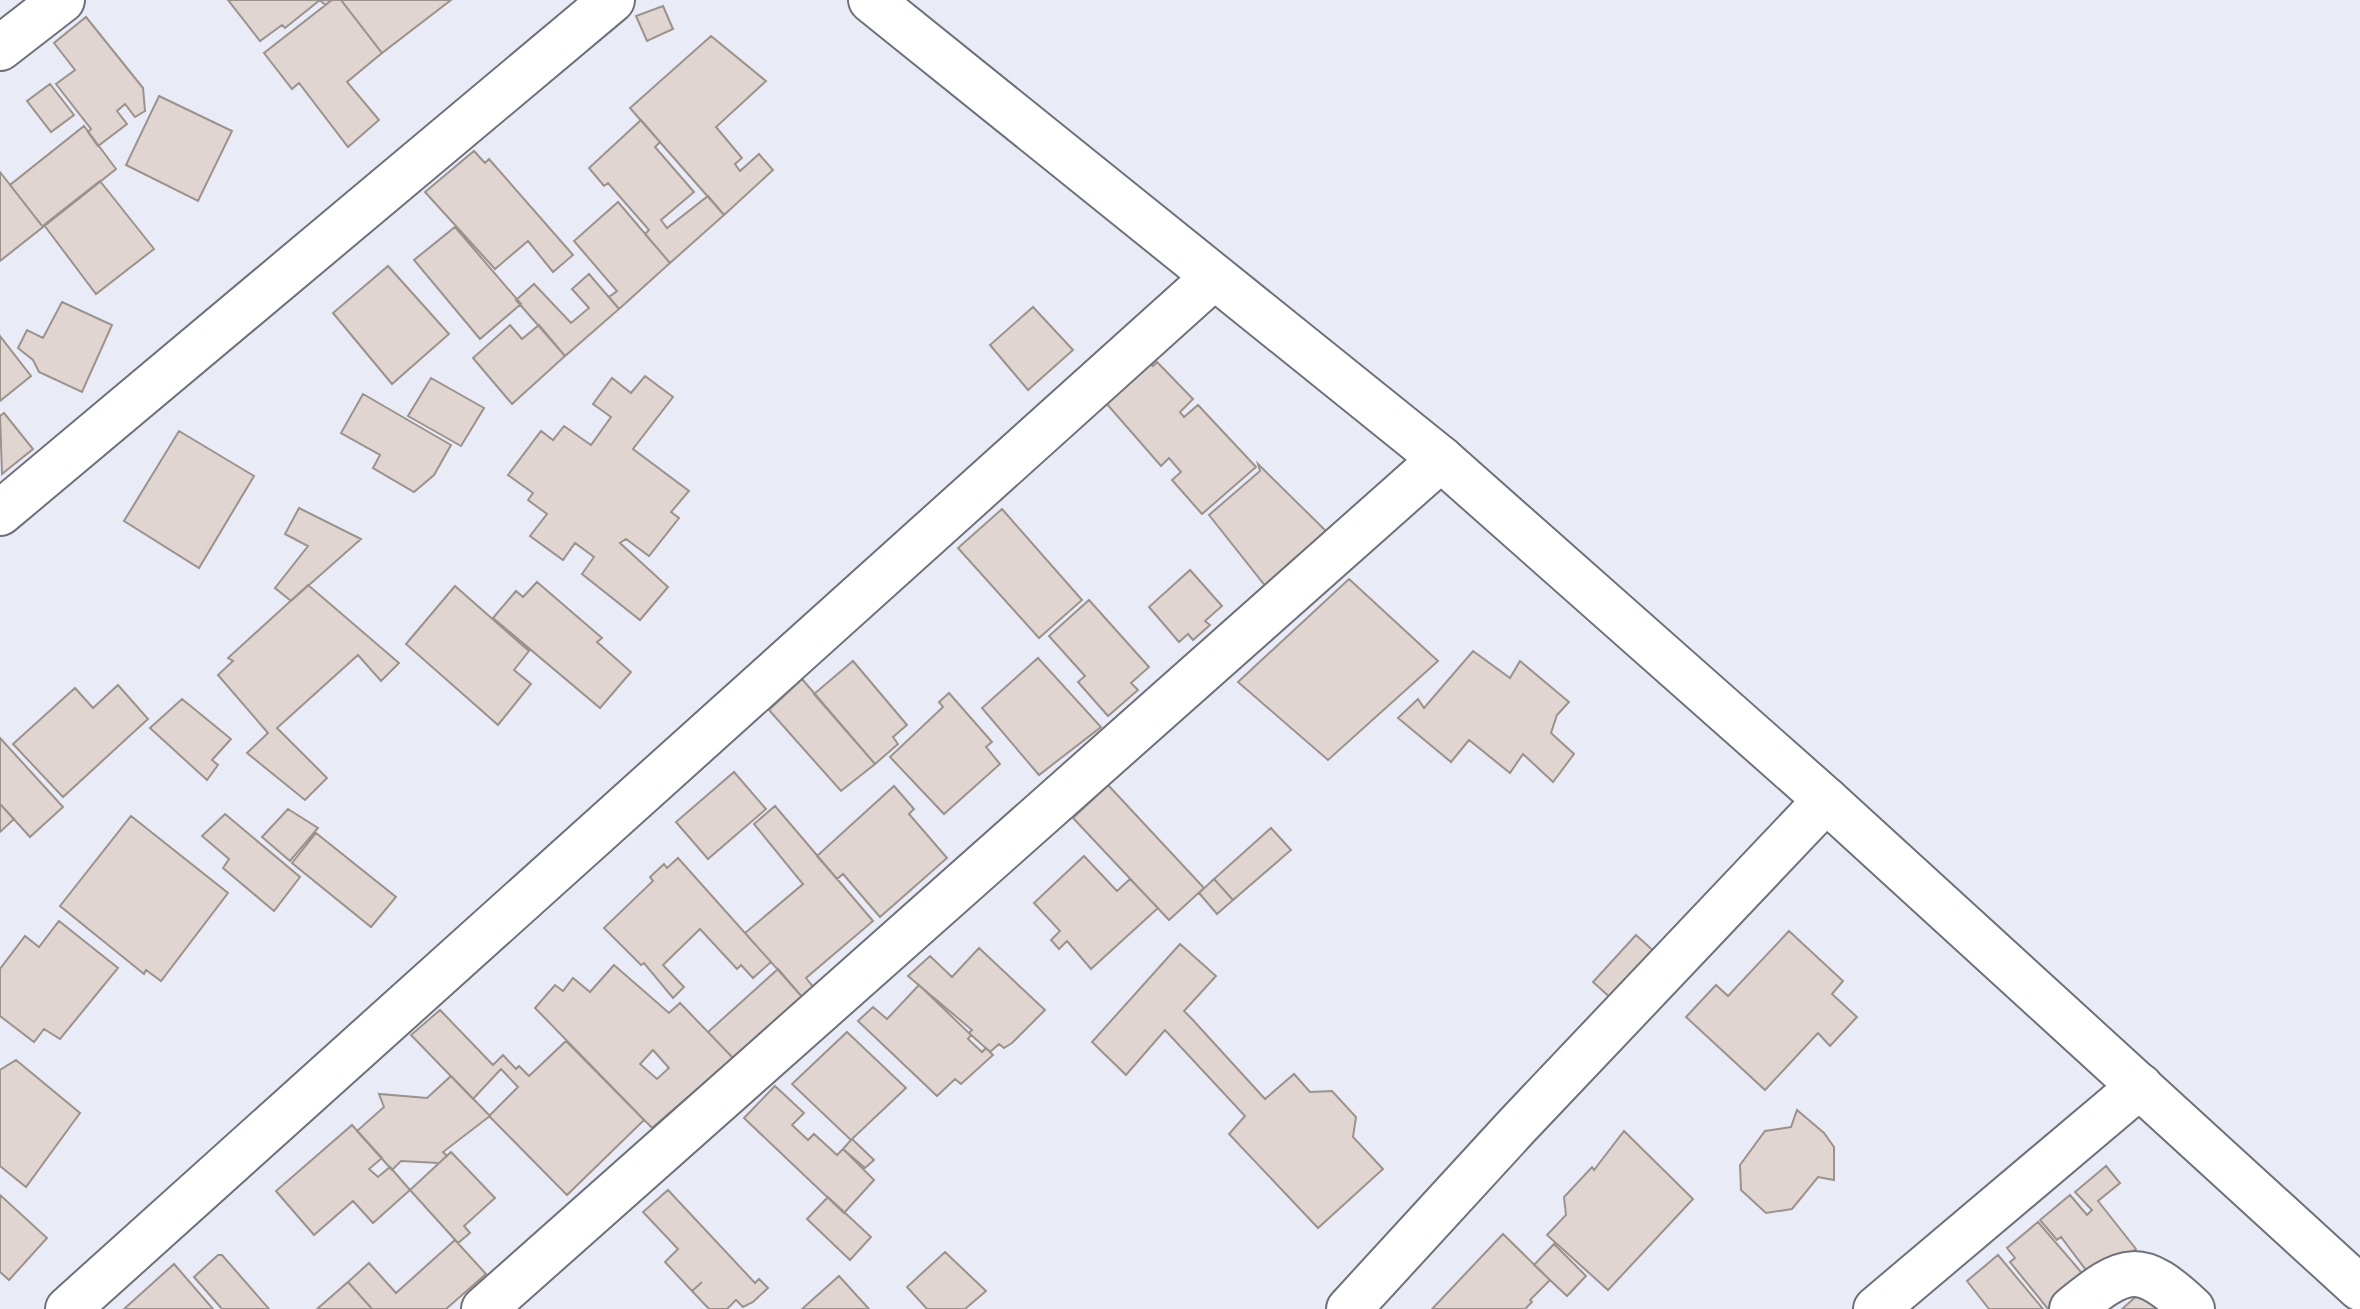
<svg xmlns="http://www.w3.org/2000/svg" width="2360" height="1309" font-family="'Space Grotesk',sans-serif">
<rect width="100%" height="100%" fill="#e9ecf6"/>
<path fill="#e0d5d0" stroke="#9c928d" stroke-width="2" fill-rule="evenodd" d="M 228,0 L 332,0 L 325,5 L 320,0 L 285,28 L 282,25 L 260,41 Z
M 332,0 L 341,0 L 382,53 L 347,82 L 379,120 L 348,147 L 299,83 L 292,89 L 264,53 Z
M 341,0 L 451,0 L 382,53 Z
M 663,6 L 673,29 L 647,41 L 636,16 Z
M 86,17 L 143,88 L 145,111 L 135,117 L 125,104 L 117,111 L 127,124 L 98,146 L 88,132 L 91,129 L 56,84 L 75,70 L 54,43 Z
M 711,36 L 766,81 L 716,127 L 742,158 L 735,164 L 740,171 L 759,154 L 773,170 L 724,215 L 630,108 Z
M 50,84 L 74,115 L 51,132 L 27,101 Z
M 159,96 L 232,131 L 198,201 L 126,165 Z
M 641,120 L 660,142 L 655,147 L 694,192 L 661,220 L 667,228 L 708,196 L 724,215 L 670,263 L 645,234 L 649,230 L 608,183 L 604,186 L 589,168 Z
M 84,126 L 116,169 L 43,227 L 10,185 Z
M 474,151 L 485,163 L 489,159 L 573,255 L 553,272 L 528,241 L 495,269 L 425,192 Z
M 0,172 L 43,227 L 0,261 Z
M 100,181 L 154,249 L 96,294 L 44,225 Z
M 618,202 L 670,263 L 619,309 L 609,297 L 617,291 L 574,241 Z
M 455,227 L 521,304 L 480,339 L 414,260 Z
M 388,266 L 449,334 L 392,384 L 333,313 Z
M 589,274 L 619,309 L 565,356 L 516,300 L 534,284 L 571,323 L 589,308 L 572,289 Z
M 62,302 L 112,325 L 82,392 L 39,372 L 33,360 L 18,348 L 27,330 L 43,338 Z
M 1033,307 L 1073,350 L 1028,390 L 990,345 Z
M 510,325 L 522,339 L 539,325 L 565,356 L 512,404 L 473,358 Z
M 0,336 L 31,376 L 0,401 Z
M 1149,362 L 1153,366 L 1157,362 L 1193,399 L 1180,412 L 1184,417 L 1198,405 L 1256,467 L 1202,514 L 1172,480 L 1181,472 L 1169,458 L 1161,466 L 1106,403 Z
M 645,376 L 673,397 L 633,449 L 689,491 L 671,512 L 679,518 L 649,556 L 626,539 L 620,543 L 668,587 L 640,620 L 582,574 L 594,557 L 575,543 L 563,560 L 530,536 L 547,514 L 528,500 L 533,493 L 508,475 L 541,431 L 553,440 L 564,426 L 591,445 L 611,417 L 593,404 L 612,378 L 631,393 Z
M 431,378 L 484,408 L 461,446 L 408,416 Z
M 363,394 L 451,445 L 434,475 L 414,492 L 373,468 L 380,455 L 341,433 Z
M 4,413 L 33,449 L 2,474 L 0,416 Z
M 179,431 L 254,476 L 199,568 L 124,521 Z
M 1258,464 L 1330,535 L 1267,588 L 1209,515 L 1260,471 Z
M 299,508 L 361,539 L 291,601 L 275,588 L 308,546 L 285,534 Z
M 1002,509 L 1082,600 L 1039,638 L 958,548 Z
M 1190,570 L 1222,606 L 1205,621 L 1210,625 L 1193,640 L 1188,634 L 1179,642 L 1149,607 Z
M 1349,579 L 1438,661 L 1328,760 L 1238,682 Z
M 537,582 L 602,638 L 597,642 L 631,672 L 600,708 L 493,618 L 516,591 L 523,597 Z
M 308,585 L 399,663 L 381,681 L 358,655 L 277,728 L 327,778 L 305,800 L 247,753 L 268,733 L 218,675 L 233,661 L 228,658 Z
M 455,586 L 529,651 L 514,670 L 531,684 L 498,725 L 406,644 Z
M 1089,600 L 1149,667 L 1131,683 L 1138,690 L 1108,716 L 1078,682 L 1085,676 L 1049,636 Z
M 1473,651 L 1510,678 L 1520,661 L 1569,702 L 1557,715 L 1551,733 L 1574,754 L 1553,782 L 1523,754 L 1510,773 L 1469,740 L 1451,762 L 1398,718 L 1418,699 L 1424,708 Z
M 1038,658 L 1101,727 L 1039,775 L 982,708 Z
M 853,661 L 907,725 L 893,737 L 898,744 L 875,764 L 814,694 Z
M 802,679 L 875,764 L 841,791 L 769,710 Z
M 118,685 L 148,719 L 63,797 L 13,744 L 75,688 L 93,708 Z
M 949,693 L 992,742 L 986,747 L 1000,764 L 944,814 L 890,757 L 943,707 L 939,702 Z
M 182,699 L 231,739 L 212,760 L 218,765 L 207,780 L 150,728 Z
M 0,738 L 63,807 L 30,837 L 0,804 Z
M 734,772 L 766,809 L 708,859 L 676,822 Z
M 1108,785 L 1204,888 L 1169,920 L 1073,818 Z
M 894,786 L 914,809 L 909,814 L 947,858 L 880,917 L 843,874 L 837,879 L 817,856 Z
M 0,804 L 14,819 L 0,832 Z
M 775,806 L 873,921 L 806,978 L 814,988 L 803,998 L 745,933 L 803,884 L 754,824 Z
M 288,809 L 318,828 L 290,861 L 262,837 Z
M 225,814 L 300,877 L 274,911 L 223,868 L 229,859 L 202,836 Z
M 131,816 L 228,893 L 161,981 L 146,970 L 144,974 L 60,906 Z
M 1271,828 L 1291,850 L 1233,900 L 1214,879 Z
M 316,833 L 396,897 L 371,927 L 292,863 Z
M 1084,856 L 1117,891 L 1130,879 L 1158,908 L 1091,969 L 1067,941 L 1059,949 L 1051,940 L 1060,931 L 1034,903 Z
M 678,858 L 771,962 L 753,978 L 741,965 L 737,969 L 700,929 L 663,965 L 684,987 L 673,998 L 644,963 L 641,965 L 604,928 L 653,881 L 650,877 L 664,864 L 667,868 Z
M 1214,879 L 1233,900 L 1217,914 L 1199,893 Z
M 59,921 L 118,968 L 60,1039 L 44,1029 L 34,1042 L 0,1016 L 0,969 L 25,936 L 39,947 Z
M 1789,931 L 1843,981 L 1832,994 L 1857,1017 L 1830,1046 L 1818,1033 L 1765,1090 L 1686,1017 L 1716,985 L 1728,996 Z
M 1636,935 L 1657,954 L 1614,1001 L 1593,982 Z
M 1180,944 L 1216,976 L 1184,1011 L 1192,1019 L 1265,1099 L 1294,1074 L 1310,1092 L 1332,1091 L 1356,1117 L 1353,1137 L 1383,1169 L 1318,1228 L 1229,1134 L 1245,1116 L 1165,1030 L 1126,1075 L 1092,1042 Z
M 979,948 L 1045,1010 L 1012,1043 L 1004,1048 L 999,1044 L 990,1052 L 969,1033 L 972,1030 L 908,976 L 930,956 L 952,977 Z
M 614,965 L 669,1013 L 680,1003 L 733,1058 L 652,1128 L 535,1008 L 555,985 L 563,991 L 573,978 L 590,992 ZM 653,1050 L 669,1068 L 657,1079 L 640,1064 Z
M 778,969 L 803,998 L 733,1058 L 708,1032 Z
M 919,985 L 971,1035 L 968,1039 L 982,1052 L 986,1048 L 993,1055 L 961,1084 L 955,1079 L 937,1096 L 858,1021 L 873,1007 L 887,1019 Z
M 440,1010 L 493,1065 L 503,1055 L 516,1069 L 519,1066 L 529,1076 L 566,1041 L 644,1120 L 567,1195 L 489,1116 L 518,1087 L 501,1069 L 473,1099 L 411,1035 Z
M 847,1032 L 906,1088 L 852,1139 L 874,1160 L 865,1168 L 843,1149 L 851,1140 L 792,1084 Z
M 16,1060 L 80,1113 L 26,1187 L 0,1166 L 0,1070 Z
M 451,1076 L 490,1116 L 443,1152 L 447,1156 L 439,1163 L 401,1161 L 392,1170 L 357,1131 L 384,1107 L 379,1094 L 427,1098 Z
M 775,1086 L 804,1113 L 792,1125 L 808,1140 L 814,1134 L 837,1155 L 843,1149 L 874,1180 L 844,1213 L 744,1118 Z
M 1797,1110 L 1824,1133 L 1834,1147 L 1834,1180 L 1818,1177 L 1792,1209 L 1766,1213 L 1741,1190 L 1740,1165 L 1765,1131 L 1791,1127 Z
M 352,1125 L 382,1158 L 369,1169 L 378,1177 L 390,1167 L 410,1190 L 373,1223 L 353,1201 L 314,1235 L 276,1191 Z
M 1624,1131 L 1693,1199 L 1608,1290 L 1547,1235 L 1566,1215 L 1564,1197 L 1592,1167 L 1594,1170 Z
M 451,1152 L 495,1198 L 464,1226 L 470,1233 L 458,1243 L 410,1190 Z
M 2106,1166 L 2120,1183 L 2098,1201 L 2136,1249 L 2095,1282 L 2061,1237 L 2057,1240 L 2040,1220 L 2070,1195 L 2087,1215 L 2092,1210 L 2075,1192 Z
M 668,1190 L 755,1283 L 759,1279 L 768,1288 L 753,1302 L 743,1307 L 736,1300 L 727,1309 L 709,1309 L 692,1291 L 702,1282 L 692,1291 L 665,1262 L 678,1249 L 643,1212 Z
M 0,1195 L 47,1238 L 9,1280 L 0,1272 Z
M 828,1197 L 871,1237 L 850,1260 L 807,1219 Z
M 2038,1222 L 2094,1287 L 2067,1309 L 2048,1309 L 2010,1262 L 2015,1258 L 2007,1248 Z
M 1503,1234 L 1550,1280 L 1530,1300 L 1532,1302 L 1525,1309 L 1432,1309 Z
M 455,1240 L 486,1274 L 446,1309 L 372,1309 L 348,1282 L 369,1263 L 396,1293 Z
M 1554,1244 L 1586,1276 L 1567,1296 L 1534,1265 Z
M 945,1252 L 986,1291 L 965,1309 L 927,1309 L 907,1287 Z
M 218,1255 L 222,1255 L 269,1309 L 222,1309 L 194,1277 Z
M 1998,1255 L 2043,1309 L 1989,1309 L 1967,1281 Z
M 174,1264 L 213,1309 L 124,1309 Z
M 839,1276 L 869,1309 L 802,1309 Z
M 348,1282 L 372,1309 L 317,1309 Z
M 2149,1285 L 2170,1309 L 2122,1309 Z"/>
<g fill="none" stroke-linecap="round" stroke-linejoin="round">
<g stroke="#6e717a" stroke-width="48">
<path id="minor" d="M 0,48 L 62,0
M 0,513 L 612,0
M 68,1309 L 1214,277
M 484,1309 L 1441,459
M 1349,1309 L 1516,1127 L 1826,800
M 1876,1309 L 2140,1086
M 2072,1309 C 2126,1265 2140,1260 2192,1309"/>
</g>
<g stroke="#6e717a" stroke-width="48">
<path id="tertiary" d="M 871,0 L 1441,459 L 1826,800 L 2360,1288"/>
</g>
<use href="#minor" stroke="#fff" stroke-width="44"/>
<use href="#tertiary" stroke="#fff" stroke-width="44"/>
</g>
</svg>
